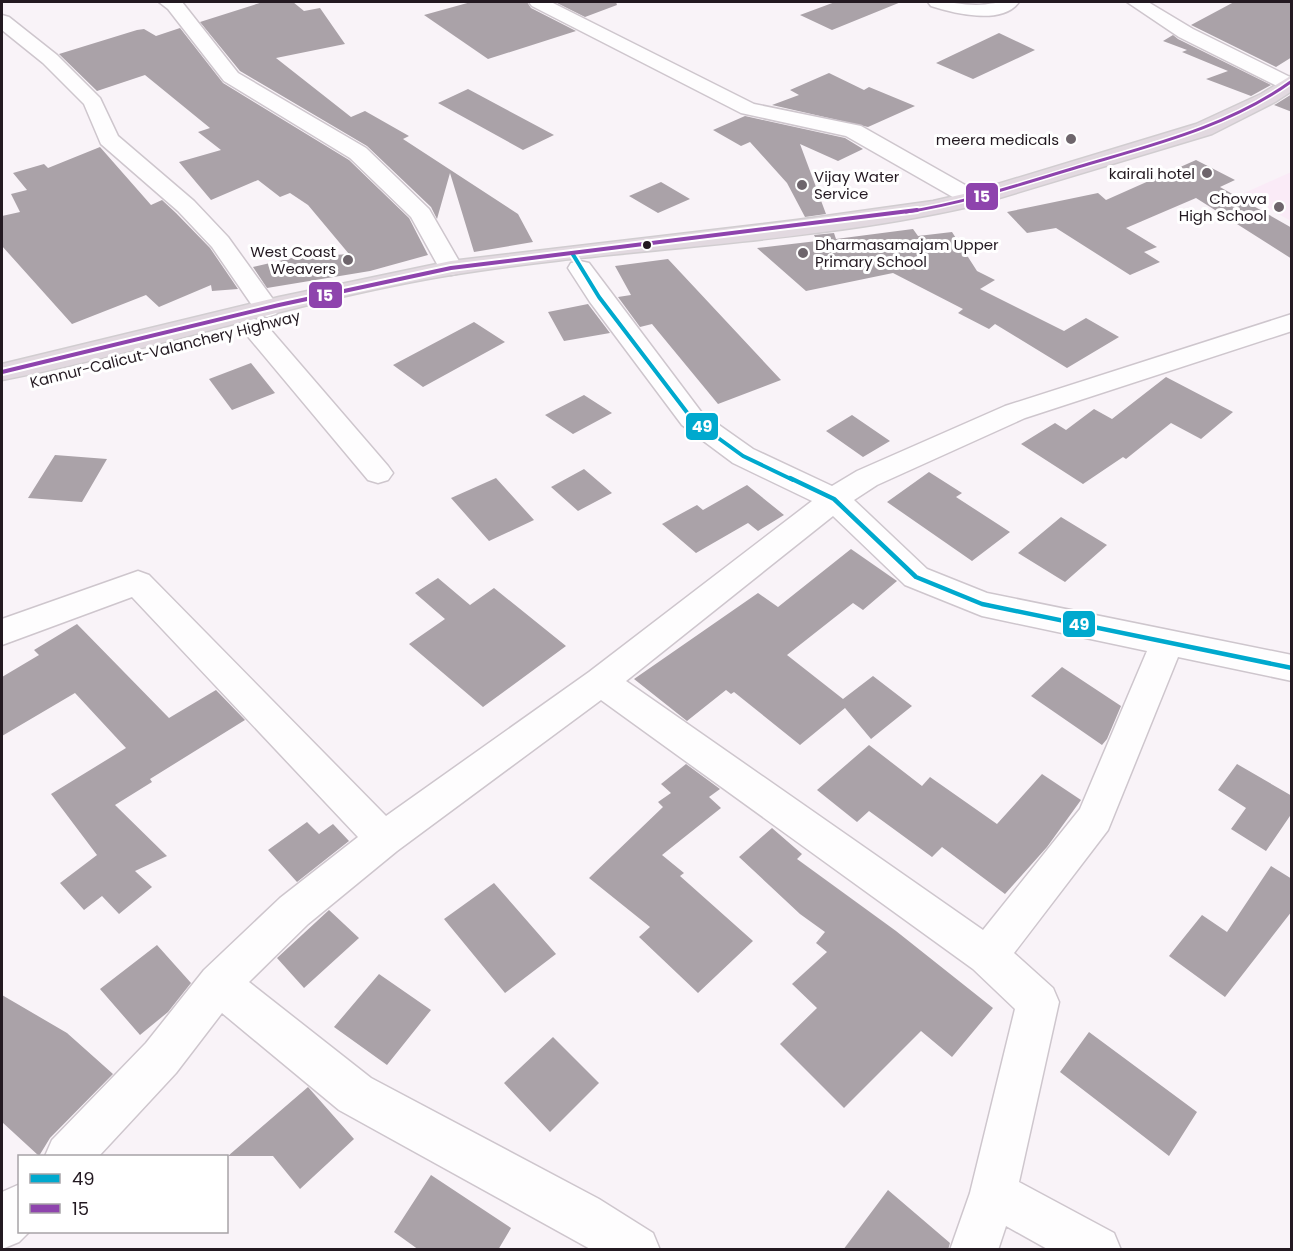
<svg xmlns="http://www.w3.org/2000/svg" width="1293" height="1251" font-family="Poppins,sans-serif">
<rect width="100%" height="100%" fill="#f9f3f8"/>
<path fill="#faebf7" d="M 1291,172 L 1291,221 L 1242,194 Z"/>
<path fill="#aaa2a8" d="M 263,2 L 293,2 L 304,11 L 320,8 L 345,44 L 276,58 L 351,117 L 365,111 L 409,136 L 403,139 L 518,214 L 533,242 L 474,252 L 450,173 L 437,219 L 431,207 L 367,146 L 240,71 L 200,22 Z
M 471,2 L 527,2 L 531,8 L 576,31 L 488,59 L 424,15 Z
M 555,2 L 616,2 L 617,5 L 585,17 Z
M 835,2 L 901,2 L 832,30 L 800,15 Z
M 1234,2 L 1292,2 L 1292,57 L 1276,67 L 1191,25 Z
M 180,28 L 223,83 L 349,160 L 409,218 L 428,255 L 370,271 L 267,288 L 253,267 L 292,258 L 349,254 L 308,205 L 290,193 L 280,197 L 258,180 L 211,200 L 179,162 L 221,150 L 198,132 L 210,128 L 145,75 L 97,91 L 59,54 L 137,30 L 144,29 L 156,36 Z
M 999,33 L 1035,50 L 973,79 L 936,63 Z
M 1173,35 L 1178,39 L 1271,85 L 1251,96 L 1206,79 L 1228,71 L 1182,52 L 1187,50 L 1163,41 Z
M 829,73 L 864,90 L 869,87 L 915,106 L 868,127 L 772,105 L 799,95 L 790,90 Z
M 468,89 L 554,135 L 523,150 L 438,103 Z
M 1292,94 L 1292,112 L 1274,105 L 1276,104 Z
M 745,116 L 845,138 L 863,149 L 838,161 L 800,144 L 826,214 L 805,217 L 787,183 L 750,142 L 741,146 L 713,130 Z
M 100,147 L 151,205 L 162,200 L 176,213 L 210,248 L 238,289 L 212,291 L 211,285 L 159,307 L 146,295 L 72,324 L 2,246 L 2,216 L 20,212 L 11,194 L 27,190 L 13,173 L 44,164 L 48,168 Z
M 1196,160 L 1235,180 L 1220,187 L 1292,228 L 1292,259 L 1196,198 L 1126,228 L 1157,247 L 1144,252 L 1160,262 L 1130,275 L 1056,228 L 1027,233 L 1007,212 L 1098,193 L 1106,200 Z
M 661,182 L 690,199 L 658,213 L 629,196 Z
M 913,229 L 918,236 L 952,232 L 977,271 L 995,280 L 980,289 L 1064,331 L 1086,318 L 1119,337 L 1067,368 L 995,324 L 989,329 L 958,313 L 963,309 L 893,273 L 806,291 L 757,248 L 817,241 L 814,235 L 834,233 L 836,239 Z
M 668,259 L 781,380 L 718,404 L 652,324 L 640,327 L 618,297 L 631,295 L 615,266 Z
M 588,304 L 610,333 L 564,341 L 548,312 Z
M 474,322 L 505,342 L 423,387 L 393,365 Z
M 251,363 L 275,393 L 232,410 L 209,379 Z
M 1166,377 L 1233,412 L 1201,439 L 1171,423 L 1126,459 L 1123,457 L 1083,484 L 1021,444 L 1055,423 L 1066,430 L 1094,409 L 1112,419 Z
M 584,395 L 612,413 L 573,434 L 545,415 Z
M 852,415 L 890,441 L 863,457 L 826,431 Z
M 55,455 L 107,459 L 82,502 L 28,498 Z
M 584,469 L 612,493 L 578,511 L 551,487 Z
M 929,472 L 962,493 L 956,497 L 1010,532 L 972,561 L 887,502 Z
M 496,478 L 534,520 L 489,541 L 451,498 Z
M 747,485 L 784,515 L 758,531 L 748,523 L 696,553 L 662,524 L 697,505 L 703,510 Z
M 1061,517 L 1107,545 L 1065,582 L 1018,553 Z
M 851,549 L 897,581 L 863,610 L 853,603 L 787,655 L 843,699 L 873,676 L 912,706 L 871,739 L 845,708 L 800,745 L 734,692 L 731,694 L 726,690 L 687,721 L 634,679 L 758,593 L 778,607 Z
M 438,578 L 470,605 L 494,588 L 566,646 L 483,707 L 409,644 L 445,619 L 415,593 Z
M 77,624 L 169,718 L 216,690 L 245,720 L 150,779 L 152,782 L 115,805 L 167,856 L 135,871 L 152,887 L 119,914 L 102,896 L 84,910 L 60,883 L 97,855 L 51,794 L 126,748 L 75,693 L 2,736 L 2,677 L 39,655 L 34,650 Z
M 1062,667 L 1121,706 L 1107,739 L 1102,745 L 1031,696 Z
M 869,745 L 922,786 L 930,777 L 997,824 L 1042,774 L 1081,800 L 1047,847 L 1005,894 L 942,847 L 932,857 L 869,811 L 857,822 L 817,790 Z
M 686,764 L 720,789 L 709,797 L 721,808 L 662,855 L 684,873 L 680,876 L 753,941 L 698,993 L 639,937 L 650,927 L 589,878 L 663,807 L 658,802 L 671,793 L 661,784 Z
M 1237,764 L 1292,796 L 1292,813 L 1266,851 L 1231,829 L 1246,808 L 1218,790 Z
M 307,822 L 319,834 L 333,824 L 349,841 L 297,882 L 268,850 Z
M 772,828 L 802,854 L 797,859 L 896,931 L 993,1008 L 952,1057 L 921,1031 L 844,1108 L 780,1044 L 817,1008 L 792,984 L 827,952 L 816,943 L 825,932 L 800,914 L 739,857 Z
M 1271,866 L 1292,879 L 1292,911 L 1225,997 L 1169,956 L 1202,915 L 1227,932 Z
M 494,883 L 556,954 L 505,993 L 444,919 Z
M 329,910 L 359,938 L 304,988 L 277,958 Z
M 157,945 L 191,983 L 168,1012 L 140,1035 L 100,989 Z
M 379,974 L 431,1010 L 387,1065 L 334,1027 Z
M 2,995 L 67,1033 L 113,1074 L 50,1138 L 39,1156 L 2,1122 Z
M 1089,1032 L 1197,1112 L 1169,1156 L 1060,1072 Z
M 553,1037 L 599,1083 L 550,1132 L 504,1083 Z
M 308,1087 L 354,1139 L 300,1189 L 273,1156 L 228,1156 Z
M 431,1175 L 511,1228 L 498,1250 L 419,1250 L 394,1232 Z
M 888,1190 L 950,1243 L 948,1250 L 843,1250 Z"/>
<g fill="none" stroke-linecap="round" stroke-linejoin="round">
<g stroke="#cec6cd" stroke-width="3">
<path id="minor" d="M 159,2 L 182,2 L 238,73 L 366,148 L 429,209 L 463,268 L 460,273 L 451,275 L 442,273 L 411,217 L 350,158 L 224,81 L 168,9 Z
M 529,2 L 551,2 L 754,104 L 861,126 L 981,194 L 984,199 L 981,204 L 965,204 L 846,136 L 741,113 L 532,6 Z
M 928,2 C 944,0 960,5 976,5 C 991,5 1004,0 1019,2 C 1002,26 953,13 931,6 Z
M 1127,2 L 1148,2 L 1193,29 L 1292,78 L 1292,89 L 1281,88 L 1179,37 Z
M 2,15 L 9,17 L 57,55 L 100,98 L 118,136 L 194,201 L 228,237 L 280,309 L 276,314 L 267,317 L 258,314 L 212,247 L 178,211 L 101,144 L 84,104 L 43,63 L 2,30 Z
M 580,261 L 589,263 L 702,413 L 753,449 L 832,486 L 857,471 L 1005,406 L 1292,314 L 1292,331 L 1025,418 L 877,485 L 854,500 L 927,569 L 987,593 L 1292,655 L 1292,681 L 1178,657 L 1108,830 L 1014,953 L 1053,988 L 1059,1002 L 1019,1182 L 1114,1233 L 1121,1250 L 1049,1250 L 1006,1226 L 998,1250 L 950,1250 L 970,1193 L 1015,1009 L 973,969 L 601,700 L 397,851 L 308,924 L 249,982 L 371,1078 L 599,1199 L 653,1233 L 660,1250 L 592,1250 L 339,1110 L 222,1013 L 176,1073 L 99,1156 L 45,1156 L 52,1140 L 146,1043 L 204,970 L 280,898 L 358,837 L 132,597 L 2,645 L 2,619 L 138,571 L 149,575 L 386,816 L 589,672 L 812,501 L 733,463 L 682,425 L 590,302 L 568,268 L 571,263 ZM 833,516 L 905,585 L 982,616 L 1147,651 L 1080,809 L 983,930 L 626,681 Z
M 254,319 L 263,321 L 388,466 L 393,473 L 388,480 L 378,483 L 368,480 L 245,333 L 241,327 L 245,321 Z
M 20,1184 L 20,1232 L 29,1232 L 19,1242 L 2,1249 L 2,1192 Z"/>
</g>
<g stroke="#d1cdd0" stroke-width="3">
<path id="highway" d="M 1292,75 L 1292,91 L 1275,102 L 1212,134 L 973,206 C 802,245 624,247 451,275 C 299,300 152,351 2,380 L 2,364 L 279,297 L 451,261 L 797,220 L 933,201 L 968,193 L 1196,124 L 1261,94 Z"/>
</g>
<use href="#minor" fill="#fefdfe" fill-rule="evenodd"/>
<use href="#highway" fill="#e2d9e0" fill-rule="evenodd"/>
<g stroke="#fff" stroke-width="8">
<path id="bus-1-far1" d="M 572,253 L 599,297 L 692,419 L 743,456 L 793,480"/>
</g>
<g stroke="#fff" stroke-width="9">
<path id="bus-1" d="M 790,478 L 834,499 L 916,577 L 982,604 L 1292,668"/>
</g>
<g stroke="#fff" stroke-width="6">
<path id="bus-2-far1" d="M 906,212 C 965,203 1021,184 1078,167 C 1152,145 1228,127 1292,81"/>
</g>
<g stroke="#fff" stroke-width="8">
<path id="bus-2" d="M 2,372 L 279,305 L 451,268 L 917,210"/>
</g>
<use href="#bus-1-far1" stroke="#00a9ce" stroke-width="4"/>
<use href="#bus-1" stroke="#00a9ce" stroke-width="4.5"/>
<use href="#bus-2-far1" stroke="#8e44ad" stroke-width="3"/>
<use href="#bus-2" stroke="#8e44ad" stroke-width="4"/>
</g>
<g fill="#6e656c" stroke="#fff" stroke-width="2">
<circle cx="1071" cy="139" r="6"/>
<circle cx="1207" cy="173" r="6"/>
<circle cx="802" cy="185" r="6"/>
<circle cx="1279" cy="207" r="6"/>
<circle cx="803" cy="253" r="6"/>
<circle cx="348" cy="260" r="6"/>
</g>
<circle fill="#231921" stroke="#fff" stroke-width="2" cx="647" cy="245" r="5"/>
<g text-anchor="middle" dominant-baseline="central" stroke-width="6" stroke-linejoin="round" paint-order="stroke">
<g font-size="15" fill="#231921" stroke="#fff" text-anchor="end">
<text x="1059" y="139">meera medicals</text>
<text x="1195" y="173">kairali hotel</text>
<text x="814" y="176" text-anchor="start">Vijay Water<tspan x="814" dy="17">Service</tspan></text>
<text x="1267" y="198">Chovva<tspan x="1267" dy="17">High School</tspan></text>
<text x="815" y="244" text-anchor="start">Dharmasamajam Upper<tspan x="815" dy="17">Primary School</tspan></text>
<text x="336" y="251">West Coast<tspan x="336" dy="17">Weavers</tspan></text>
</g>
<g font-size="15" fill="#231921" stroke="#fff">
<text transform="translate(165 349) rotate(-14)">Kannur-Calicut-Valanchery Highway</text>
</g>
</g>
<g stroke="#fff" stroke-width="2">
<rect x="965" y="182" width="34" height="29" rx="6" fill="#8e44ad"/>
<rect x="308" y="281" width="35" height="28" rx="6" fill="#8e44ad"/>
<rect x="685" y="412" width="34" height="29" rx="6" fill="#00a9ce"/>
<rect x="1062" y="610" width="34" height="28" rx="6" fill="#00a9ce"/>
</g>
<g font-size="16" text-anchor="middle" font-weight="bold" fill="#fff">
<text x="982" y="202">15</text>
<text x="325" y="301">15</text>
<text x="702" y="432">49</text>
<text x="1079" y="630">49</text>
</g>
<rect width="1293" height="1251" fill="none" stroke="#231921" stroke-width="6"/>
<rect x="18" y="1155" width="210" height="78" fill="#ffffff" stroke="#a7a3a6" stroke-width="1.5"/>
<rect x="30" y="1174" width="30" height="9" fill="#00a9ce" stroke="#a7a3a6" stroke-width="1.5"/>
<text x="72" y="1185" font-size="18" fill="#231921">49</text>
<rect x="30" y="1204" width="30" height="9" fill="#8e44ad" stroke="#a7a3a6" stroke-width="1.5"/>
<text x="72" y="1215" font-size="18" fill="#231921">15</text>
</svg>
